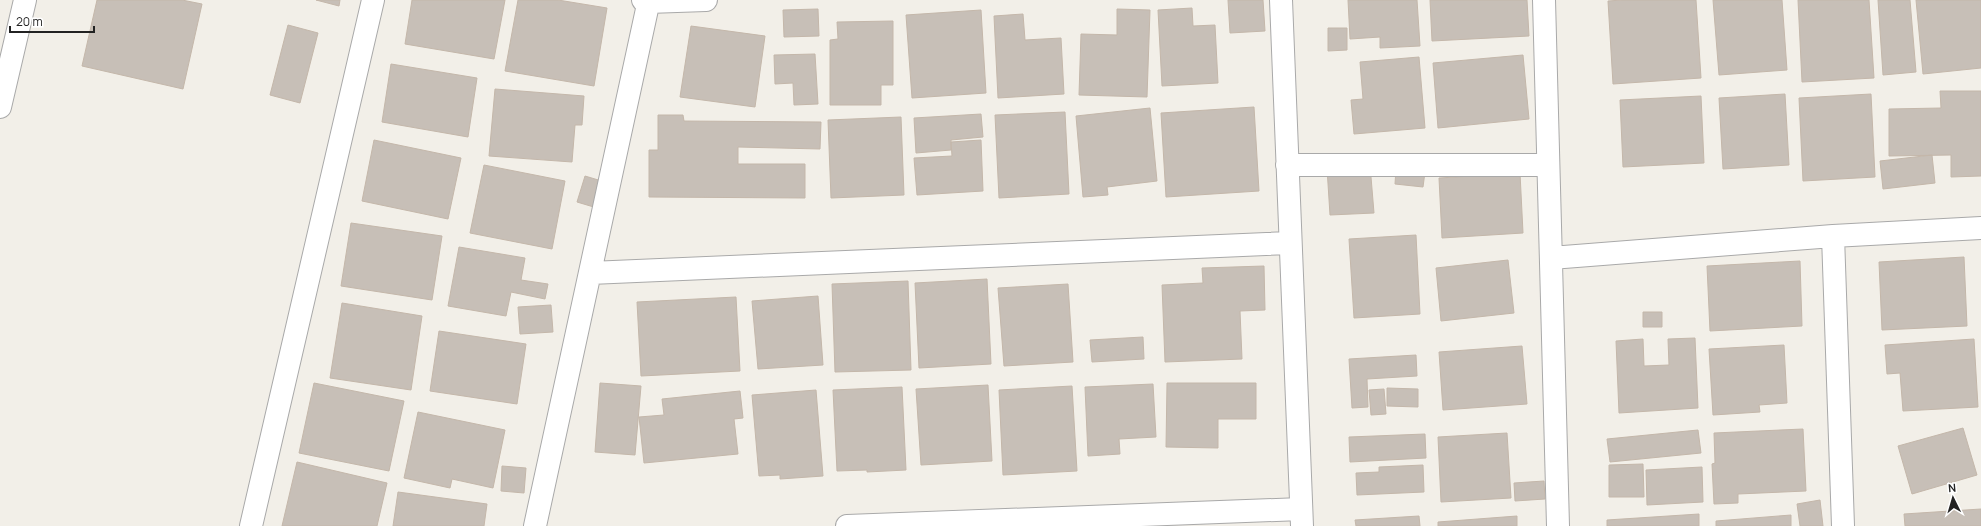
<svg xmlns="http://www.w3.org/2000/svg" width="1981" height="526" font-family="Manrope,sans-serif">
<rect width="100%" height="100%" fill="#f2efe8"/>
<path fill="#c7bfb7" stroke="#c4b7aa" d="M 97,0 L 182,0 L 202,4 L 183,89 L 82,66 Z
M 316,0 L 340,0 L 339,6 Z
M 412,0 L 505,0 L 494,59 L 405,44 Z
M 518,0 L 558,0 L 607,8 L 594,86 L 505,71 Z
M 1228,0 L 1263,0 L 1265,31 L 1230,33 Z
M 1348,0 L 1417,0 L 1420,46 L 1380,48 L 1380,37 L 1350,39 Z
M 1430,0 L 1527,0 L 1529,36 L 1432,41 Z
M 1622,0 L 1696,0 L 1701,78 L 1613,84 L 1608,1 Z
M 1713,0 L 1782,0 L 1787,70 L 1719,75 Z
M 1798,0 L 1869,0 L 1874,78 L 1802,82 Z
M 1878,0 L 1910,0 L 1916,72 L 1883,75 Z
M 1916,0 L 1981,0 L 1981,68 L 1923,74 Z
M 1192,8 L 1193,26 L 1215,25 L 1218,83 L 1162,86 L 1158,10 Z
M 818,9 L 819,36 L 784,37 L 783,10 Z
M 1117,9 L 1150,10 L 1147,97 L 1079,95 L 1081,34 L 1117,35 Z
M 981,10 L 986,93 L 912,98 L 906,15 Z
M 1023,14 L 1025,40 L 1061,38 L 1064,94 L 998,98 L 994,16 Z
M 893,21 L 893,85 L 881,85 L 881,105 L 830,105 L 830,40 L 838,39 L 837,22 Z
M 288,25 L 318,33 L 300,103 L 270,95 Z
M 691,26 L 765,36 L 755,107 L 680,97 Z
M 1328,28 L 1347,28 L 1347,50 L 1328,51 Z
M 815,54 L 818,104 L 794,105 L 793,83 L 775,84 L 774,55 Z
M 1523,55 L 1529,119 L 1438,128 L 1433,63 Z
M 1419,57 L 1425,128 L 1354,134 L 1351,100 L 1363,99 L 1360,62 Z
M 391,64 L 477,78 L 468,137 L 382,122 Z
M 495,89 L 584,96 L 582,125 L 575,125 L 572,162 L 489,156 Z
M 1940,91 L 1981,91 L 1981,176 L 1951,177 L 1951,155 L 1889,156 L 1889,109 L 1941,108 Z
M 1785,94 L 1789,165 L 1723,169 L 1719,98 Z
M 1871,94 L 1875,177 L 1803,181 L 1799,98 Z
M 1701,96 L 1704,163 L 1623,167 L 1620,100 Z
M 1254,107 L 1259,191 L 1166,197 L 1161,113 Z
M 1150,108 L 1157,181 L 1107,187 L 1108,195 L 1083,197 L 1076,116 Z
M 1065,112 L 1069,194 L 999,198 L 995,115 Z
M 981,114 L 983,137 L 951,140 L 951,150 L 916,153 L 914,118 Z
M 658,115 L 683,115 L 684,121 L 821,122 L 820,149 L 738,147 L 738,164 L 805,164 L 805,198 L 649,197 L 649,150 L 658,150 Z
M 901,117 L 904,195 L 831,198 L 828,120 Z
M 374,140 L 461,158 L 448,219 L 362,201 Z
M 981,140 L 983,191 L 917,195 L 914,158 L 952,156 L 951,142 Z
M 1932,155 L 1935,183 L 1883,189 L 1880,161 Z
M 484,165 L 565,181 L 552,249 L 470,233 Z
M 1370,165 L 1374,213 L 1330,215 L 1327,168 Z
M 1396,169 L 1425,172 L 1423,187 L 1395,184 Z
M 1520,173 L 1523,233 L 1442,238 L 1439,178 Z
M 585,176 L 605,182 L 597,208 L 577,202 Z
M 351,223 L 442,236 L 432,300 L 341,286 Z
M 1416,235 L 1420,314 L 1354,318 L 1349,239 Z
M 459,247 L 525,258 L 521,280 L 548,284 L 545,299 L 511,292 L 506,316 L 448,306 Z
M 1964,257 L 1967,326 L 1882,330 L 1879,262 Z
M 1508,260 L 1514,313 L 1441,321 L 1436,268 Z
M 1800,261 L 1802,326 L 1710,331 L 1707,266 Z
M 1264,266 L 1265,310 L 1240,311 L 1242,359 L 1165,362 L 1162,285 L 1203,283 L 1202,268 Z
M 987,279 L 991,364 L 919,368 L 915,283 Z
M 908,281 L 911,370 L 835,372 L 832,284 Z
M 1068,284 L 1073,362 L 1004,366 L 998,288 Z
M 818,296 L 823,365 L 758,369 L 752,301 Z
M 736,297 L 740,371 L 641,376 L 637,302 Z
M 342,303 L 422,316 L 411,390 L 330,378 Z
M 551,305 L 553,332 L 520,334 L 518,307 Z
M 1643,312 L 1662,312 L 1662,327 L 1643,327 Z
M 439,331 L 526,344 L 517,404 L 430,391 Z
M 1143,337 L 1144,359 L 1092,362 L 1090,340 Z
M 1695,338 L 1698,408 L 1619,413 L 1616,341 L 1643,339 L 1644,366 L 1669,365 L 1668,339 Z
M 1974,339 L 1978,407 L 1903,411 L 1900,373 L 1887,374 L 1885,345 Z
M 1784,345 L 1787,403 L 1759,405 L 1760,412 L 1713,415 L 1709,349 Z
M 1522,346 L 1527,404 L 1443,410 L 1439,352 Z
M 1416,355 L 1417,376 L 1367,379 L 1368,407 L 1352,408 L 1349,359 Z
M 314,383 L 404,401 L 389,471 L 299,453 Z
M 600,383 L 641,386 L 635,455 L 595,452 Z
M 1167,383 L 1256,383 L 1256,419 L 1218,419 L 1218,448 L 1166,447 Z
M 1153,384 L 1156,437 L 1119,439 L 1120,454 L 1088,456 L 1085,387 Z
M 988,385 L 992,461 L 921,465 L 916,389 Z
M 1072,386 L 1077,471 L 1003,475 L 999,390 Z
M 902,387 L 906,470 L 867,472 L 867,470 L 837,471 L 833,390 Z
M 1387,388 L 1418,389 L 1418,407 L 1387,406 Z
M 1384,389 L 1386,414 L 1371,415 L 1369,390 Z
M 816,390 L 823,476 L 780,479 L 780,475 L 759,476 L 752,395 Z
M 740,391 L 743,418 L 734,419 L 738,454 L 644,463 L 639,417 L 664,415 L 662,399 Z
M 418,412 L 505,430 L 493,488 L 452,479 L 450,488 L 404,478 Z
M 1963,428 L 1977,475 L 1912,494 L 1898,446 Z
M 1803,429 L 1806,491 L 1738,494 L 1738,503 L 1714,504 L 1712,464 L 1715,463 L 1714,433 Z
M 1698,430 L 1701,453 L 1610,462 L 1607,439 Z
M 1507,433 L 1511,498 L 1441,502 L 1438,437 Z
M 1425,434 L 1426,458 L 1350,462 L 1349,437 Z
M 297,462 L 387,483 L 377,526 L 282,526 Z
M 1643,464 L 1644,497 L 1609,497 L 1609,465 Z
M 1423,465 L 1424,492 L 1357,495 L 1356,473 L 1379,472 L 1379,467 Z
M 502,466 L 526,468 L 524,493 L 501,491 Z
M 1702,467 L 1703,502 L 1647,505 L 1646,470 Z
M 1544,481 L 1545,499 L 1515,501 L 1514,483 Z
M 398,492 L 487,504 L 484,526 L 393,526 Z
M 1820,500 L 1823,526 L 1800,526 L 1797,504 Z
M 1981,509 L 1981,526 L 1905,526 L 1904,514 Z
M 1699,514 L 1699,526 L 1607,526 L 1607,520 Z
M 1791,515 L 1791,526 L 1716,526 L 1716,521 Z
M 1419,516 L 1420,526 L 1356,526 L 1355,520 Z
M 1517,516 L 1517,526 L 1438,526 L 1438,522 Z"/>
<g fill="none" stroke-linecap="round" stroke-linejoin="round">
<g stroke="#a9a9a9" stroke-width="24">
<path id="minor" d="M 643,0 L 648,2 L 706,0
M 1281,0 L 1302,526
M 1544,0 L 1558,526
M 0,107 L 25,0
M 1287,165 L 1548,165
M 1833,236 L 1843,526
M 1551,258 L 1833,236 L 1981,228
M 590,273 L 1290,243
M 251,526 L 373,0
M 535,526 L 649,0
M 847,526 L 1301,509"/>
</g>
<use href="#minor" stroke="#fff" stroke-width="22"/>
</g>
<g transform="translate(1953 498) rotate(355)" stroke="#ffffff" stroke-width="3" paint-order="stroke">
<path d="M0-3L7 15L0 10L-7 15Z" fill="#222222"/>
<text y="-6" font-size="11" font-weight="bold" text-anchor="middle" fill="#222222">N</text>
</g>
<path d="M10 26v6h84v-6" fill="none" stroke="#222222" stroke-width="2"/>
<text x="16" y="26" font-size="12" fill="#222222" stroke="#ffffff" stroke-width="3" paint-order="stroke">20 m</text>
</svg>
